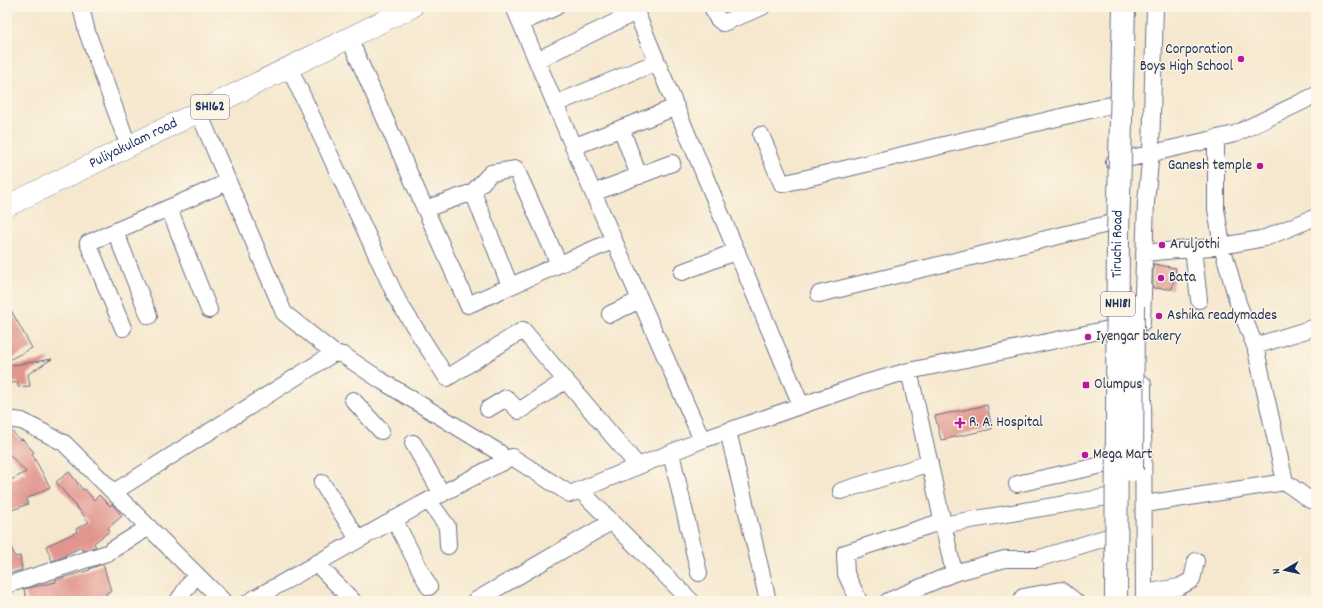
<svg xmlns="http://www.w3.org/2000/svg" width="1323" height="608" font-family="Dekko,sans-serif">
<rect width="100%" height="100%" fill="#fcf5e5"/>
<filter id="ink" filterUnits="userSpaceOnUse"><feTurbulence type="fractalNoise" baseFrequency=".025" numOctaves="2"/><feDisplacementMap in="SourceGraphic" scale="8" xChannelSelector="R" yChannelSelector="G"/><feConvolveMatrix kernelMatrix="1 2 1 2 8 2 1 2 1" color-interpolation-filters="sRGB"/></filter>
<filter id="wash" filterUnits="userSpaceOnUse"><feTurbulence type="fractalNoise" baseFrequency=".012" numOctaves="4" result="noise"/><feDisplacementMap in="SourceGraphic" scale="16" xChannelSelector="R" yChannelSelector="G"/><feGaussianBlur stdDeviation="0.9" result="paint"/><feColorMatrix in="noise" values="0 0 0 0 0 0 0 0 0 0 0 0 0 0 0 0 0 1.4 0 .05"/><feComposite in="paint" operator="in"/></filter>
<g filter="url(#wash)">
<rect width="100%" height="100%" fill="#f6e8cf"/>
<g id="blocks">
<path fill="#e1958e" d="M 1153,264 L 1176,268 L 1172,289 L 1153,288 Z
M 7,303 L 32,348 L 7,361 Z
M 52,359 L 28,374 L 30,386 L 18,387 L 18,382 L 7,384 L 7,366 Z
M 987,405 L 992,429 L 941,440 L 935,416 Z
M 7,429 L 10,429 L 20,440 L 22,439 L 34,452 L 32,454 L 50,487 L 26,499 L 28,504 L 7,512 L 7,482 L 26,472 L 7,452 Z
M 69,472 L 83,490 L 85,489 L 94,500 L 99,495 L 110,506 L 112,504 L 122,516 L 108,528 L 110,531 L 94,543 L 96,547 L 83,551 L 81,547 L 65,555 L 66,556 L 52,561 L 46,546 L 77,532 L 76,529 L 89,522 L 56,482 Z
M 7,538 L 8,538 L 15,557 L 20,556 L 22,570 L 7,574 Z
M 103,564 L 111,591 L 106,593 L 109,601 L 27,601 L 24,589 L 56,582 L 55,580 L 90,570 L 89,569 Z"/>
</g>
</g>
<g filter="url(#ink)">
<use href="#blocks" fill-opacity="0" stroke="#687086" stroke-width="1"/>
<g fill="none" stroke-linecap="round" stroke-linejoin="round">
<g stroke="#687086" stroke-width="18">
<path id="minor" d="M 81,7 L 87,32 L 124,134 L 130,146
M 514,7 L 590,186 L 702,440
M 634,7 L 801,405
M 712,7 L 717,18 L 723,23 L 762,7
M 521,23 L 556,7
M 349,38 L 468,305 L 614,240
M 537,60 L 636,12
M 289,67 L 398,301 L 447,378 L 523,330 L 638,466
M 555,104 L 657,62
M 199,113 L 284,313 L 334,353 L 343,355 L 382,381 L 500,453 L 502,463
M 621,128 L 639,176
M 761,135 L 782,184 L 1115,104
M 573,147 L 676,107
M 1114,162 L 1235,134 L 1316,95
M 473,192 L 510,286
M 593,193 L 672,163
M 169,208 L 209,310
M 425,209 L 473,192 L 491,173 L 516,169 L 559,264
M 115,231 L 149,316
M 1193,249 L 1199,300
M 1144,253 L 1222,246 L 1265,238 L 1316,217
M 682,272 L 737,251
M 819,294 L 1112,223
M 610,314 L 640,300
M 1142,323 L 1146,202 L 1151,152 L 1155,7
M 123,328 L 88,243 L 228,182
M 1255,346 L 1316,327
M 909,371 L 954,573
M 1143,384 L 1144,601
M 353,400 L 381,431
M 488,409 L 506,398 L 519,411 L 566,380
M 7,419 L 22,421 L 64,443 L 223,601
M 728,431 L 768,601
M 413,443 L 442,494
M 671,453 L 699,573
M 1285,482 L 1310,500 L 1316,497
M 322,483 L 358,539
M 1017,484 L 1107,464
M 580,490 L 691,601
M 841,491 L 930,463
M 114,492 L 334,353
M 429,501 L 447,526 L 448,546
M 1145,504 L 1285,482 L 1255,346 L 1238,303 L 1222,246 L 1216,209 L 1216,138
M 394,519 L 429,587
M 953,523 L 1107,497
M 316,563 L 353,601
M 7,585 L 107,553 L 149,527
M 1144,593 L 1179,587 L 1192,580 L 1196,561
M 1023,597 L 1061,590 L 1075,601
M 178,601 L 196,574
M 250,601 L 420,505 L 512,457 L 570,494 L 702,440 L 866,383 L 909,371 L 1109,329
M 475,601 L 611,522
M 859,601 L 846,574 L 845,553 L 943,521
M 888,601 L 954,573 L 1005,559 L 1037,559 L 1108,537"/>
</g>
<g stroke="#687086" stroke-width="22">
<g id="major">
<path id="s1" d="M 7,206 L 412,7"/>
</g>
</g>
<use href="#minor" stroke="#fff" stroke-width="16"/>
<use href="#major" stroke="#fff" stroke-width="21"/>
<g stroke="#687086" stroke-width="24" stroke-linecap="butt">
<g id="highway-bridge">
<path d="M 1132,470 L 1133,306"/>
<path id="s2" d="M 1116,601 L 1118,235 L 1124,7"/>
</g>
</g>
<use href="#highway-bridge" stroke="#fff" stroke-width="22"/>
</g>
</g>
<g fill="#b5179e" stroke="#fcf5e5" stroke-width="1.5">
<circle cx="1241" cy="59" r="4"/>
<circle cx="1260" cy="166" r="4"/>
<circle cx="1162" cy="245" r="4"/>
<circle cx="1161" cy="278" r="4"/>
<circle cx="1159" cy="316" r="4"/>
<circle cx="1088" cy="337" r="4"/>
<rect x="1082" y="381" width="8" height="8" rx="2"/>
<path d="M958 417h4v4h4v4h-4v4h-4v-4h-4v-4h4z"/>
<circle cx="1085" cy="455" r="4"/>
</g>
<g text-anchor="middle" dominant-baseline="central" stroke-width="3" stroke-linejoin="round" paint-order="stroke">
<g fill="#fcf5e5" stroke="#5e6a86" stroke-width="1">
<rect x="191" y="95" width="38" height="24" rx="3"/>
<rect x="1101" y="292" width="34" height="24" rx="3"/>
</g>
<g font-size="14" font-weight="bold" fill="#1b2f5e">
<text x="210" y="107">SH162</text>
<text x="1118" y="304">NH181</text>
</g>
<g font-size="15" fill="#1b2f5e" stroke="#fcf5e5" text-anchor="start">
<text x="1233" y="50" text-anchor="end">Corporation<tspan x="1233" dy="17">Boys High School</tspan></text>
<text x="1252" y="166" text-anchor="end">Ganesh temple</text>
<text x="1170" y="245">Aruljothi</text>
<text x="1169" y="278">Bata</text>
<text x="1167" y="316">Ashika readymades</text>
<text x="1096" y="337">Iyengar bakery</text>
<text x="1094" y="385">Olumpus</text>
<text x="969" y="423">R. A. Hospital</text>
<text x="1093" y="455">Mega Mart</text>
</g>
<g font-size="15" fill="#1b2f5e" stroke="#fcf5e5">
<text stroke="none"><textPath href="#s1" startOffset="141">Puliyakulam road</textPath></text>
<text stroke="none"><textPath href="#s2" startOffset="357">Tiruchi Road</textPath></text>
</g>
</g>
<rect width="1323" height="608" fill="none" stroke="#fcf5e5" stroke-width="24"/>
<g transform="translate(1285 570) rotate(261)" stroke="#fcf5e5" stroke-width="3" paint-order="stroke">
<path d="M0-3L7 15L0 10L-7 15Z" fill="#1b2f5e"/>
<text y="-6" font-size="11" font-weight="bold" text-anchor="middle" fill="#1b2f5e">N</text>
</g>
</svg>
